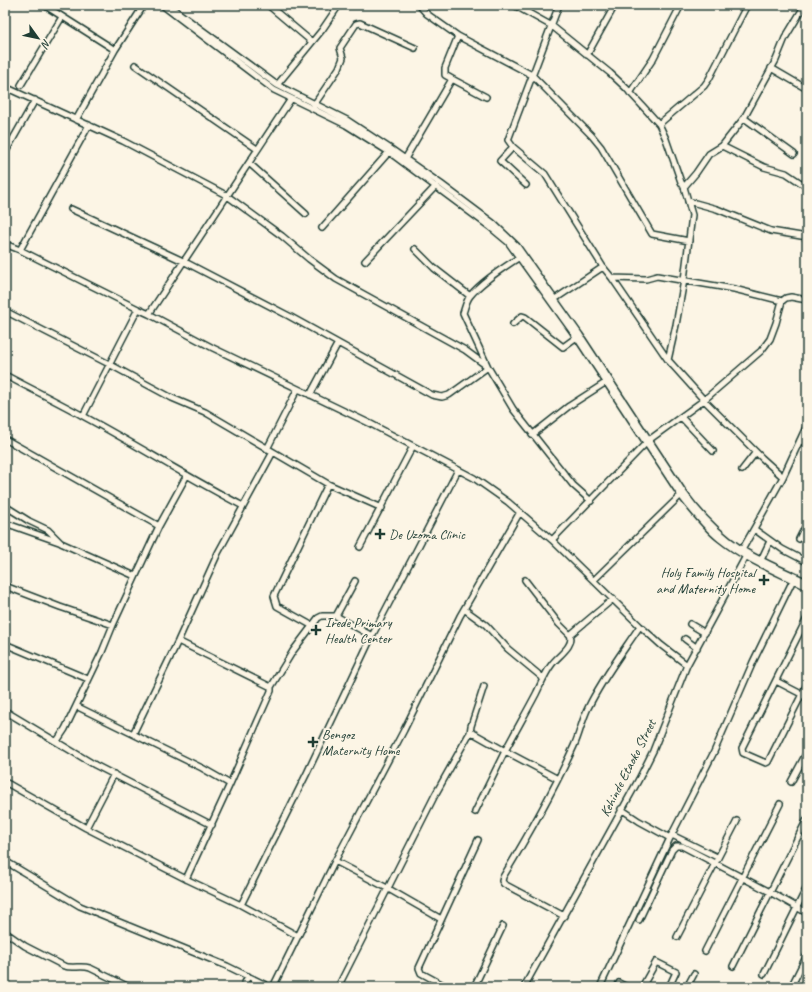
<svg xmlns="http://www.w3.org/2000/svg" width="812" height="992" font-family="Caveat,sans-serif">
<rect width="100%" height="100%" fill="#fcf5e5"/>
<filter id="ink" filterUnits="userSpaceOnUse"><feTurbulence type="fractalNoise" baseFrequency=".025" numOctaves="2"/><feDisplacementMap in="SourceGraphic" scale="8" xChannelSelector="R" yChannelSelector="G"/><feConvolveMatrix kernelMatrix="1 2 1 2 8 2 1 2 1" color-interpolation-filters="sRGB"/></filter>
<g filter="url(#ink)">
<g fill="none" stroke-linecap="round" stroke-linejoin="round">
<g stroke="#1f3d34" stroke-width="8">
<path id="street" d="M 44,5 L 115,50
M 162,5 L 274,90 L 346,125 L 389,152 L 490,227 L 508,242 L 577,338 L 681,496 C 693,511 705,527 720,539 C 746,560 778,572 807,587
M 168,5 L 277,85 L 347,120 L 391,149 L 441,184 L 493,223 L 517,246 L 580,335 L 684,493 C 700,515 718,534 741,549 C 761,562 785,571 807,582
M 268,5 L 312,42
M 419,5 L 427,14 L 458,36
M 514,5 L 552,26 L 610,73 L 626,88 L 659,124 L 666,139 L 681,182 L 684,187 L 692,215 L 684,280 L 676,325 L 668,360
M 559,5 L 508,140 L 513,147 L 545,174 L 603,267 L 612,278 L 668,360 L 704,400 L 762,458 L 783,477
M 587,55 L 615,5
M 135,65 L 257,149
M 771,68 L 807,89
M 452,79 L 486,97
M 21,85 L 62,17
M 277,85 L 322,30 L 339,5
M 5,87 L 123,141 L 226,195 L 282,236 L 309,259 L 336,279 L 465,350 L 488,367
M 630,93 L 653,59 L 681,5
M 314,105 L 339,68 L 343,58 L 340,48 L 356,24 L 360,23 L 415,48
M 744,118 L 794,154
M 76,120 L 115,50 L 144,5
M 659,124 L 704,86 L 709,79 L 747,5
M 722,146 L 764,167 L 786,173 L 807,187
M 513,147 L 500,161 L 526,185
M 5,153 L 35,100
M 405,159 L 452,79 L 445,75 L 445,68 L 458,36 L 532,75 L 592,136 L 601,147 L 652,234 L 689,241
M 249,163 L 306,214
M 684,187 L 696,173 L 709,154 L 722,146 L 744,118 L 776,60 L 785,38 L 805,5
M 688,201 L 717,209 L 771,231 L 807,237
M 71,209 L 183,261 L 289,316 L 432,395 L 442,397 L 449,395 L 488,367
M 322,228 L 389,152
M 5,244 L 20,250 L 138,309
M 415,249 L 434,268 L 470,296
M 20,250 L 89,125
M 521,256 C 505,267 482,281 470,296 C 466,301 465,308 463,313 L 488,367 L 513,409 L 573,485 L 591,501
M 365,261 L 436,186
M 612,278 L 646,279 L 657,276 L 734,289 L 782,301
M 552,301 L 603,267
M 5,311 L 109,364 L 172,398 L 205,412 L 328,484 L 382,508
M 149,314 L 213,348 L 371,424 L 474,478 L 508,502 L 552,540 L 640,626 L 661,645 L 687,665
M 513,324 L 522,316 L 525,317 L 563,347 L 578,336
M 5,375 C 31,389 58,402 83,416 C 137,445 189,478 243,506
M 310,395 L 338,343
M 83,416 L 138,309 L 149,314 L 291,99
M 681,417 L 713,451
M 532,435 L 569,406 L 608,381
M 5,439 L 159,526
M 800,440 L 807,444
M 267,449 L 297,390
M 742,470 L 756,452
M 5,506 L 29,521 L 48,530 L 61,543 L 135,576
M 5,523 L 59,542
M 754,529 L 782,549 L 807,562
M 799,539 L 807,523
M 552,540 L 649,440 L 704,400 L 761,351 L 770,339 L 776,323 L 782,301 L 786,298 L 791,297 L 807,300
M 360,547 L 413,446
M 742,550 L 783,477 L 807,425
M 760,562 L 770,541
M 525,580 L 559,624 L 570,635
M 594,580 L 682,494
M 5,586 L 60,607 L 113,625
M 464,609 L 486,625 L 508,649 L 543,678
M 336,616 L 355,581
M 807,618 L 742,748 L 743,753 L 766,763 L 768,762 L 807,684
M 690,624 L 705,633
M 311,625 L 277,606 L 274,596 L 328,484
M 685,639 L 697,648
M 178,641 L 271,687
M 5,644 L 88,679
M 776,681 L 807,697
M 76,706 L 202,768 L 230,784
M 5,711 L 95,765 L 212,825
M 470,733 L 471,726 L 484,686
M 133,734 L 178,641 L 218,553 L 273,452
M 57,741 L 65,729 L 102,652 L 113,625 L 159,526 L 187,475
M 558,779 L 505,751 C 515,732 526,713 536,694 C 541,684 545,673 552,664 C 558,656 575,645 570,635 L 613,599
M 5,782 L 86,828 L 186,879 L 241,905 L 298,936
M 791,782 L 807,752
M 621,809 L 639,821 L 670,838
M 86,828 L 114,774
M 672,835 L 717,857
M 5,861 L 80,906 L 227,966 L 270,987
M 335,861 L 387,888 L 441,919
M 186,879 L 230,784 L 271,691 L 271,687 L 293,651 L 318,618 L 322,616 L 336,616 L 372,636
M 241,905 L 307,773 L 372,636 L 458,470
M 564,916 L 504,884 L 502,881 L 503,877 C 529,834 553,792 574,746 C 580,733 582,720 588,708 C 602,679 622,653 640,626
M 639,920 L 672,850 L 676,846 L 682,846 L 770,892 L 807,913
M 5,932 L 25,946 L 64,966 C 73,969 81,965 90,968 L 129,987
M 677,937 L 737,821
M 705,951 L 780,804
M 733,966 L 807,819
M 764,974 L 807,887
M 243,987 L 248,976
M 273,987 L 335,861 L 404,730 L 460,616 L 520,512
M 338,987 L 435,795 L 468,736 L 470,733 L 473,733 L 505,751 L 475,812
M 447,987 L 421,973 L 419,968 L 478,840
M 474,987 L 503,926
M 524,987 L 639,779 L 653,751 L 687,665 L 746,556
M 600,987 L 670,838 L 714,752 L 753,662 L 793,580
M 617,987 L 619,983 L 627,987
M 642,987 L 656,962 L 676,972 L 669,987
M 687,987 L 694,974
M 791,987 L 807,955"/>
</g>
<use href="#street" stroke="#fcf5e5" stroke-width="5"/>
</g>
</g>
<g fill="#1f3d34" stroke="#fcf5e5" stroke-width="1.5">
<path d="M378 528h4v4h4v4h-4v4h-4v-4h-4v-4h4z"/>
<path d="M762 574h4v4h4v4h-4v4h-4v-4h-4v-4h4z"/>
<path d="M314 624h4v4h4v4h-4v4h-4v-4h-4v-4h4z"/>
<path d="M311 736h4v4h4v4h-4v4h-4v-4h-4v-4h4z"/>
</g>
<g text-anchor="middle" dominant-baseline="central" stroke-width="3.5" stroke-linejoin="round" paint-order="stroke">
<g font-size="14" fill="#1f3d34" stroke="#fcf5e5" text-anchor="start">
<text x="389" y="534">De Uzoma Clinic</text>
<text x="755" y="572" text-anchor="end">Holy Family Hospital<tspan x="755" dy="16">and Maternity Home</tspan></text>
<text x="325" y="622">Irede Primary<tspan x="325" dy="16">Health Center</tspan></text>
<text x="322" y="734">Bengoz<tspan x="322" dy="16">Maternity Home</tspan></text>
</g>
<g font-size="14" fill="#1f3d34" stroke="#fcf5e5">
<text transform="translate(628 768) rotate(-63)">Kehinde Etaoko Street</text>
</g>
</g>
<rect width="812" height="992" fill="none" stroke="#fcf5e5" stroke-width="20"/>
<rect x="10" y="10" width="792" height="972" fill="none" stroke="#1f3d34" stroke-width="1.5" filter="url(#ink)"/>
<g transform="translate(38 38) rotate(123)" stroke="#fcf5e5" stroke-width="3" paint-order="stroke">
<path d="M0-3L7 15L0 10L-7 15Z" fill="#1f3d34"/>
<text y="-6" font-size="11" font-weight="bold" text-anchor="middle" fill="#1f3d34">N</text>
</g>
</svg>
